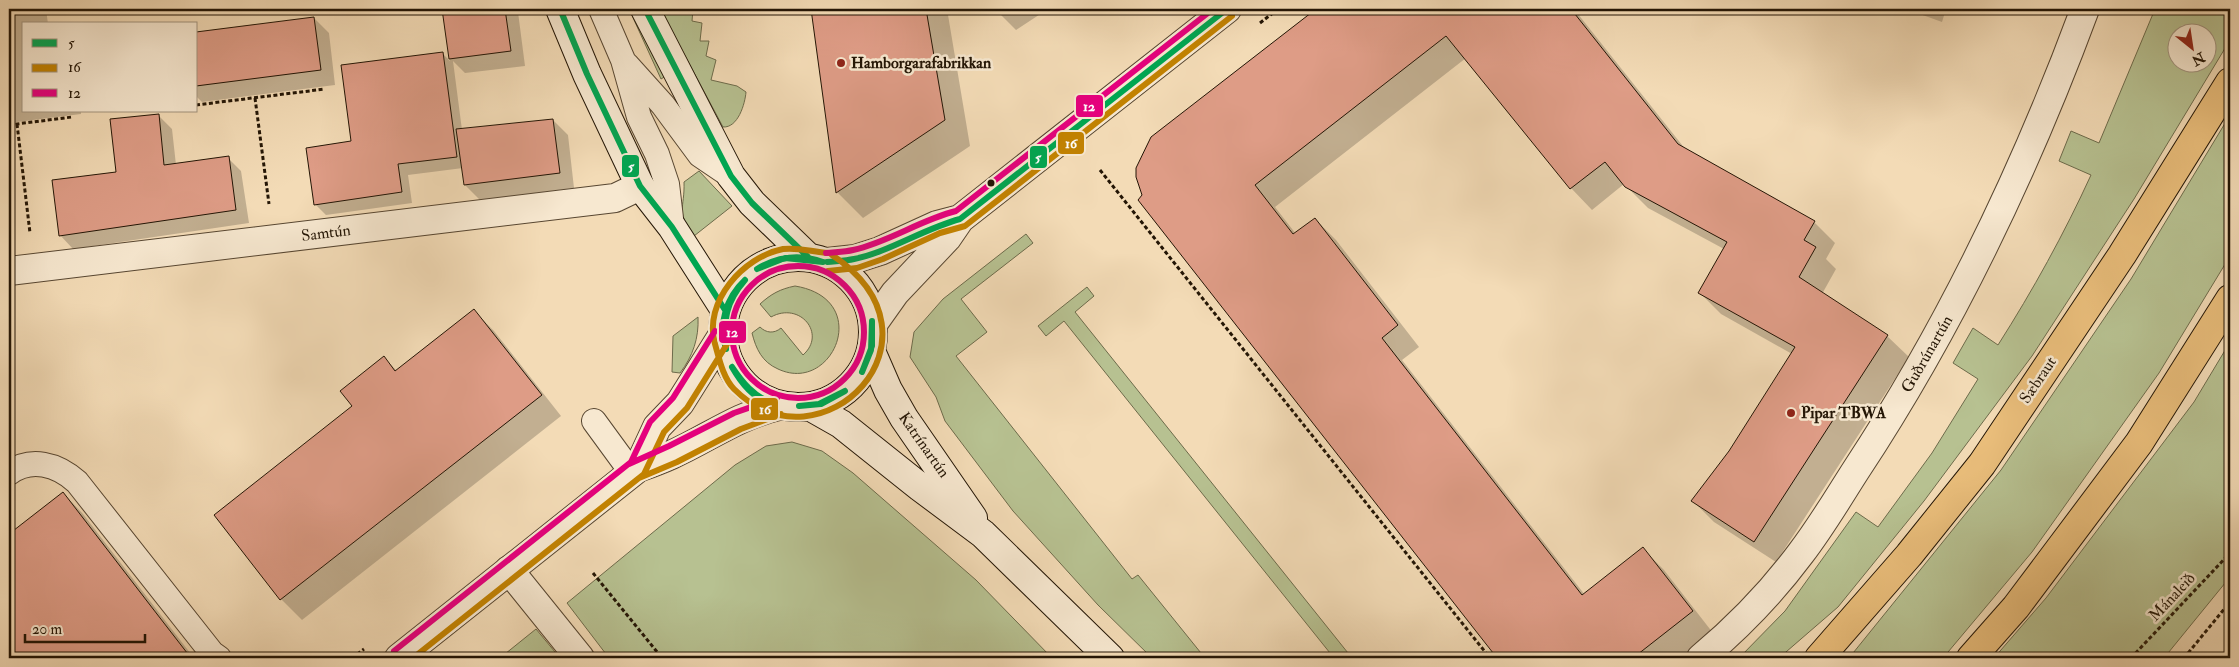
<svg xmlns="http://www.w3.org/2000/svg" width="2239" height="667" font-family="'IM FELL Double Pica',serif">
<rect width="100%" height="100%" fill="#f3dbb6"/>
<filter id="stains"><feTurbulence type="fractalNoise" baseFrequency=".004" numOctaves="4"/><feColorMatrix values="0 0 0 0 .2 0 0 0 0 .09 0 0 0 0 .02 0 0 0 .5 -.17"/></filter>
<radialGradient id="worn" r=".72"><stop offset=".6" stop-color="#630" stop-opacity="0"/><stop offset="1" stop-color="#630" stop-opacity=".3"/></radialGradient>
<path fill="#b7c191" stroke="#6d6b4b" fill-rule="evenodd" d="M 629,9 L 636,9 L 666,76 L 661,79 Z
M 660,9 L 693,9 L 692,21 L 702,23 L 700,41 L 709,41 L 706,56 L 716,60 L 711,80 L 737,86 L 746,92 C 745,104 738,128 723,127 Z
M 2155,9 L 2230,9 L 2230,40 L 2134,199 L 2032,356 L 1924,501 L 1838,607 L 1779,658 L 1739,658 L 1785,611 L 1856,512 L 1878,527 L 1932,453 L 1978,379 L 1953,363 L 1973,328 L 1998,345 C 2033,290 2064,234 2091,175 L 2059,161 L 2071,131 L 2099,143 ZM 2206,32 L 2206,62 L 2176,62 L 2176,32 Z
M 2230,115 L 2230,256 L 2159,373 L 2032,552 L 1943,658 L 1849,658 L 2001,470 L 2131,279 Z
M 699,171 L 732,206 L 694,236 C 675,211 685,209 684,182 Z
M 1026,234 L 1033,243 L 961,299 L 987,332 L 956,356 L 1132,579 L 1138,575 L 1205,658 L 1152,658 L 1098,605 L 1013,511 L 945,421 L 936,397 L 910,357 L 914,332 L 943,299 Z
M 795,286 C 874,299 833,395 778,369 C 762,362 756,349 752,333 L 760,327 C 766,333 774,334 781,328 L 803,355 C 827,334 800,301 771,317 L 760,304 C 771,294 780,289 795,286 Z
M 1087,287 L 1094,296 L 1075,312 L 1352,658 L 1334,658 L 1064,321 L 1046,336 L 1038,326 Z
M 698,317 C 699,338 693,356 680,373 L 672,372 L 673,336 Z
M 2230,342 L 2230,577 L 2164,658 L 1994,658 L 2046,598 L 2194,402 Z
M 792,442 L 822,451 L 853,473 L 976,580 L 1052,658 L 609,658 L 567,603 L 735,465 L 766,446 Z
M 536,629 L 560,658 L 500,658 Z"/>
<path fill="#0003" d="M 9,9 L 46,9 L 48,24 L 24,24 L 24,111 L 81,111 L 81,114 L 9,123 Z
M 444,9 L 515,9 L 518,12 L 525,66 L 465,73 L 453,61 L 462,130 L 553,120 L 568,135 L 574,188 L 480,200 L 465,185 L 463,168 L 408,175 L 412,203 L 326,215 L 315,204 L 353,142 L 442,53 L 450,61 Z
M 812,9 L 947,9 L 970,146 L 863,218 L 837,192 Z
M 995,9 L 1048,9 L 1016,30 Z
M 1316,9 L 1574,9 L 1686,150 L 1814,222 L 1835,243 L 1826,259 L 1836,269 L 1822,294 L 1887,336 L 1909,357 L 1776,562 L 1714,522 L 1693,501 L 1730,452 L 1792,354 L 1721,314 L 1700,293 L 1724,249 L 1648,208 L 1624,184 L 1592,210 L 1571,188 L 1466,58 L 1275,207 L 1296,234 L 1315,219 L 1336,240 L 1419,347 L 1402,360 L 1585,595 L 1643,549 L 1664,570 L 1713,633 L 1681,658 L 1499,658 L 1139,200 L 1144,196 L 1152,137 Z
M 1906,9 L 1946,9 L 1942,22 Z
M 314,18 L 329,33 L 335,85 L 202,102 L 196,96 L 196,33 Z
M 159,116 L 172,129 L 176,165 L 228,158 L 241,171 L 249,223 L 73,249 L 60,235 L 117,173 Z
M 9,221 L 14,254 L 9,255 Z
M 474,311 L 494,331 L 561,416 L 302,620 L 281,599 L 215,515 L 354,407 L 384,358 L 397,371 Z
M 63,493 L 83,514 L 194,658 L 9,658 L 9,535 Z"/>
<path fill="#de9c86" stroke="#231505" d="M 442,9 L 505,9 L 511,51 L 449,59 Z
M 811,9 L 926,9 L 945,120 L 836,193 Z
M 1316,9 L 1571,9 L 1678,144 L 1815,221 L 1804,240 L 1816,247 L 1799,277 L 1888,335 L 1754,542 L 1691,501 L 1729,451 L 1795,347 L 1698,293 L 1727,242 L 1625,187 L 1605,162 L 1570,189 L 1446,36 L 1255,185 L 1293,234 L 1315,218 L 1398,325 L 1382,338 L 1582,595 L 1643,547 L 1693,611 L 1633,658 L 1497,658 L 1138,200 L 1142,195 L 1136,177 L 1136,168 L 1151,137 Z
M 314,17 L 321,70 L 196,86 L 196,32 Z
M 443,52 L 457,157 L 398,164 L 402,192 L 314,205 L 306,148 L 351,141 L 341,65 Z
M 159,114 L 164,165 L 229,156 L 236,210 L 59,236 L 52,180 L 116,172 L 110,119 Z
M 553,119 L 560,173 L 464,185 L 456,129 Z
M 474,309 L 542,395 L 280,600 L 214,515 L 352,406 L 340,391 L 384,356 L 395,371 Z
M 63,492 L 150,605 L 191,658 L 9,658 L 9,534 Z"/>
<g fill="none" stroke-linecap="round" stroke-linejoin="round">
<g stroke="#574631" stroke-width="26">
<path id="service" d="M 601,9 L 623,60 L 639,117 L 657,154 L 667,184 L 672,227
M 627,65 L 663,105 L 700,155 L 731,176
M 594,421 L 632,473
M 9,473 C 31,457 57,464 77,482 L 212,653 L 219,658"/>
</g>
<g stroke="#574631" stroke-width="30">
<path id="minor" d="M 9,271 L 615,198 L 640,186
M 509,570 L 580,658
M 1701,658 C 1738,627 1772,592 1801,553 C 1821,527 1838,498 1856,470 C 1951,326 2025,171 2085,9"/>
</g>
<g stroke="#574631" stroke-width="30">
<path id="tertiary" d="M 827,262 L 855,259 L 880,251 L 937,225 L 960,219
M 873,324 L 895,293 L 947,238 L 960,219 L 1227,9
M 638,468 L 657,427 L 680,403 L 722,336
M 399,658 L 638,468 C 649,464 660,460 671,455 C 709,438 736,416 779,406"/>
</g>
<g stroke="#231505" stroke-width="30">
<path id="secondary" d="M 560,9 L 587,74 L 640,186 L 672,227 L 725,310
M 645,9 L 731,176 L 752,203 L 808,257
M723 332a75 75 0 1 1 150 0a75 75 0 1 1-150 0Z
M 871,351 L 888,390 L 904,418 L 973,518
M 811,407 L 841,424 L 920,487 L 983,534 L 1110,658"/>
</g>
<g stroke="#231505" stroke-width="30">
<path id="primary" d="M 1819,658 L 1909,555 L 1982,464 L 2122,255 L 2230,82
M 1971,658 L 2016,607 L 2139,443 L 2230,299"/>
</g>
<path stroke="#231505" stroke-width="3" stroke-dasharray="4 2.5" stroke-linecap="butt" d="M 1260,23 L 1278,9
M 255,98 L 269,204
M 196,105 L 325,89
M 17,124 L 30,233
M 9,125 L 72,117
M 1100,170 L 1490,658
M 593,573 L 662,658
M 352,658 L 364,649
M 2131,658 L 2230,553
M 2184,658 L 2230,602"/>
<use href="#service" stroke="#f7e8d0" stroke-width="24"/>
<use href="#minor" stroke="#f7e8d0" stroke-width="28"/>
<use href="#tertiary" stroke="#f7e8d0" stroke-width="28"/>
<use href="#secondary" stroke="#f7e8d0" stroke-width="28"/>
<use href="#primary" stroke="#eabe7b" stroke-width="28"/>
<g stroke="#f7e8d0" stroke-width="10">
<path id="bus-1" d="M 560,9 L 587,74 L 640,186 L 672,227 L 725,310
M 645,9 L 731,176 L 752,203 L 808,257
M 827,262 C 836,261 845,261 854,259 C 889,252 923,229 960,219 L 1227,9
M 757,269 C 777,257 800,254 823,262
M 757,269 L 785,258 L 823,262
M 726,349 C 718,324 726,298 745,280
M 726,349 C 724,319 725,303 745,280
M 732,367 C 742,382 754,397 771,402
M 732,367 C 740,381 754,400 771,402
M 862,372 L 871,350 L 872,321
M 862,372 L 872,346 L 872,321
M 799,406 L 821,404 L 845,391
M 799,406 L 819,404 L 845,391"/>
</g>
<g stroke="#f7e8d0" stroke-width="10">
<path id="bus-2" d="M 828,253 C 812,252 799,247 783,249 C 743,257 703,302 715,344 C 719,358 723,378 734,389 C 821,476 957,338 832,255
M 828,271 L 857,268 L 883,259 L 940,233 L 965,226 L 1232,16
M 639,478 L 677,462 L 741,429 L 781,414
M 413,658 L 644,474 L 664,432 L 687,408 L 729,341"/>
</g>
<g stroke="#f7e8d0" stroke-width="10">
<path id="bus-3" d="M 826,253 C 835,252 845,252 853,250 C 889,242 920,220 956,211 L 1213,9
M732 332a66 66 0 1 1 132 0a66 66 0 1 1-132 0Z
M 629,464 L 669,446 L 734,413 L 777,398
M 394,651 L 631,462 L 650,422 L 673,398 L 715,331"/>
</g>
<use href="#bus-1" stroke="#00a651" stroke-width="6"/>
<use href="#bus-2" stroke="#c28201" stroke-width="6"/>
<use href="#bus-3" stroke="#e5007d" stroke-width="6"/>
</g>
<g fill="#8f2418" stroke="#f7e8d0" stroke-width="2">
<circle cx="841" cy="63" r="5"/>
<circle cx="1791" cy="413" r="5"/>
</g>
<circle fill="#231505" stroke="#f7e8d0" stroke-width="2" cx="991" cy="183" r="4.5"/>
<g text-anchor="middle" dominant-baseline="central" stroke-width="5" stroke-linejoin="round" paint-order="stroke">
<g font-size="16" font-weight="bold" fill="#231505" stroke="#f7e8d0" text-anchor="start">
<text x="851" y="63">Hamborgarafabrikkan</text>
<text x="1801" y="413">Pipar TBWA</text>
</g>
<g font-size="16" fill="#231505" stroke="#f7e8d0">
<text transform="translate(326 233) rotate(-7)">Samtún</text>
<text transform="translate(1927 354) rotate(-60)">Guðrúnartún</text>
<text transform="translate(2038 380) rotate(-56)">Sæbraut</text>
<text transform="translate(924 445) rotate(55)">Katrínartún</text>
<text transform="translate(2172 597) rotate(-47)">Mánaleið</text>
</g>
</g>
<g stroke="#f7e8d0" stroke-width="2">
<rect x="1075" y="94" width="29" height="24" rx="5" fill="#e5007d"/>
<rect x="1057" y="131" width="28" height="24" rx="5" fill="#c28201"/>
<rect x="1029" y="145" width="19" height="24" rx="5" fill="#00a651"/>
<rect x="621" y="154" width="19" height="24" rx="5" fill="#00a651"/>
<rect x="718" y="320" width="29" height="24" rx="5" fill="#e5007d"/>
<rect x="750" y="397" width="29" height="24" rx="5" fill="#c28201"/>
</g>
<g font-size="14" text-anchor="middle" font-weight="bold" fill="#fff">
<text x="1089" y="111">12</text>
<text x="1071" y="148">16</text>
<text x="1038" y="162">5</text>
<text x="631" y="171">5</text>
<text x="732" y="337">12</text>
<text x="765" y="414">16</text>
</g>
<rect width="2239" height="667" fill="none" stroke="#f3dbb6" stroke-width="30"/>
<rect x="10" y="10" width="2219" height="647" fill="none" stroke="#231505" stroke-width="2.5"/>
<rect x="15" y="15" width="2209" height="637" fill="none" stroke="#231505"/>
<rect x="22" y="22" width="175" height="90" fill="#f7e8d0" stroke="#a2947f"/>
<rect x="32" y="39" width="25" height="8" fill="#00a651" stroke="#a2947f"/>
<text x="68" y="48" font-size="15" fill="#231505">5</text>
<rect x="32" y="64" width="25" height="8" fill="#c28201" stroke="#a2947f"/>
<text x="68" y="72" font-size="15" fill="#231505">16</text>
<rect x="32" y="89" width="25" height="8" fill="#e5007d" stroke="#a2947f"/>
<text x="68" y="98" font-size="15" fill="#231505">12</text>
<g transform="translate(2192 48) rotate(150)"><circle r="24" fill="#f7e8d0" stroke="#a2947f"/>
<path d="M0-4L9 19L0 12L-9 19Z" fill="#8f2418"/>
<text y="-8" font-size="14" font-weight="bold" text-anchor="middle" fill="#231505">N</text>
</g>
<path d="M25 634v8h120v-8" fill="none" stroke="#231505" stroke-width="2.5"/>
<text x="32" y="634" font-size="15" fill="#231505" stroke="#f7e8d0" stroke-width="4" paint-order="stroke">20 m</text>
<rect width="100%" height="100%" filter="url(#stains)"/>
<rect width="100%" height="100%" fill="url(#worn)"/>
</svg>
